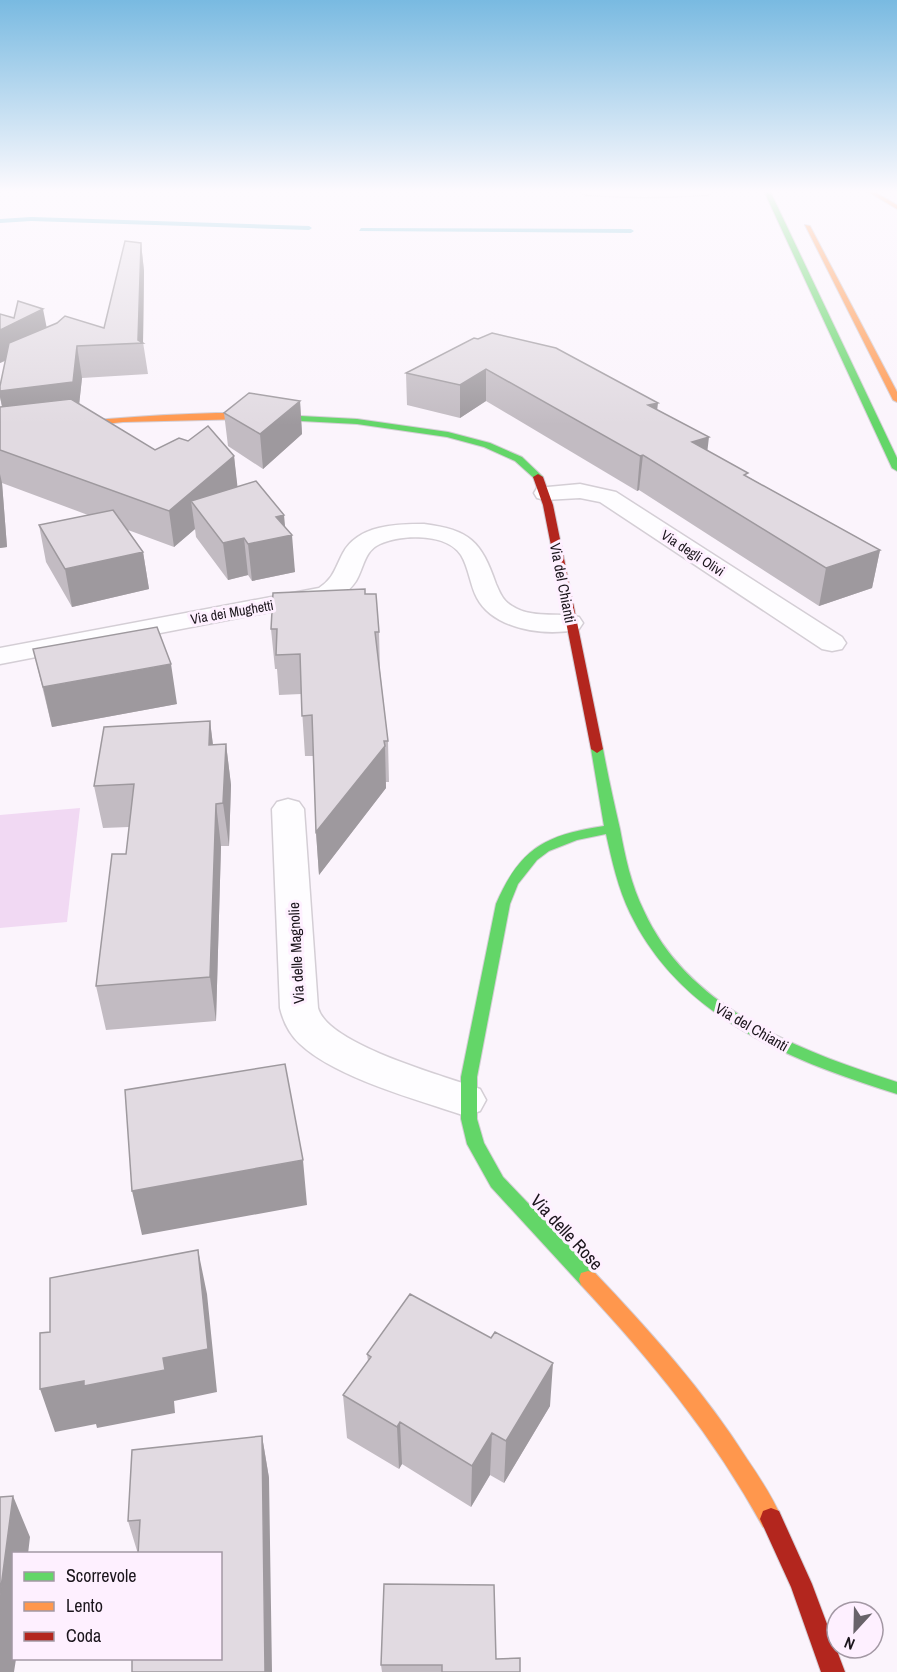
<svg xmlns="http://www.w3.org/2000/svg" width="897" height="1672" font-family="'Archivo Narrow',sans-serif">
<rect width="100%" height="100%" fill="#fbf4fc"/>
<path fill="#f1d9f3" d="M 80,808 L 67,922 L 0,928 L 0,815 Z"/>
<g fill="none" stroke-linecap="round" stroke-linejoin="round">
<path fill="#73c2d6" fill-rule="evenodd" d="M 31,217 L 309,226 L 312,228 L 309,230 L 31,221 L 0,223 L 0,219 Z
M 361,228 L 631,229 L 634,231 L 631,233 L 359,231 Z"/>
<g stroke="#d4ced5" stroke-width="3">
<path id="street" d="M 580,191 L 714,191 L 707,195 L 645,197 L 587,195 Z
M 580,484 L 616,492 L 842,637 L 846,643 L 842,649 L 832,651 L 822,649 L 600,502 L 580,498 L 545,500 L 537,498 L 534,493 L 537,488 Z
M 424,524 C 470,530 481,541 496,584 C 500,593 503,601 512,606 C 532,619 557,612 579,617 L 583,623 L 579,629 C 547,637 494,630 477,598 C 470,585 469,568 461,555 C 447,533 401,534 380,544 C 364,551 364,568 356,581 C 351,589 344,594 336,599 L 0,664 L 0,648 L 319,588 C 334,578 335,568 343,553 C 358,525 396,524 424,524 Z
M 288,799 L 299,802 L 304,809 L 318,1008 C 328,1045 445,1076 480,1089 L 486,1100 L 480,1111 L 466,1116 C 418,1100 336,1078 300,1044 C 290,1035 283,1021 280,1008 L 272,809 L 277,802 Z"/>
</g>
<g stroke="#d4ced5" stroke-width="2">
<path id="fast" d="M 764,191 L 770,191 L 897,458 L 897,471 L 892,468 Z
M 247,413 L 357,419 L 448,432 L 490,443 L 522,457 L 543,477 L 535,479 L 515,461 L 484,447 L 447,437 L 357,424 L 244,418 L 244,414 Z
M 597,745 L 603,749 C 608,776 614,803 620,829 C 625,856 631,885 644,911 C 689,1010 801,1051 897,1082 L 897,1094 C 792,1061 681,1019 630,913 C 618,888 612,861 606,834 L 577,840 L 549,851 L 537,860 L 518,884 L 510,904 L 477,1077 L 477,1119 L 484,1143 L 503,1177 L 595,1273 L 597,1279 L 595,1285 L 588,1287 L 581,1285 L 491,1187 L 467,1144 L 461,1119 L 461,1077 L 496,904 C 520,848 545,835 604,826 L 591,749 Z"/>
</g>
<g stroke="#d4ced5" stroke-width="2">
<path id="slow" d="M 867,191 L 873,191 L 897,205 L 897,209 Z
M 805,225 L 810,226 L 897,392 L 897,402 L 893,400 Z
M 216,413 L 247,413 L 251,416 L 247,419 L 123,422 L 0,436 L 0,430 C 72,421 143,415 216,413 Z
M 588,1271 L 595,1273 C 650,1331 704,1391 747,1459 C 760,1478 773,1498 782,1519 L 779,1527 L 771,1530 L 763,1527 C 714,1437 651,1360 581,1285 L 579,1279 L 581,1273 Z"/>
</g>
<g stroke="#d4ced5" stroke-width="2">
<path id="jam" d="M 538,474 L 543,477 L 553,505 L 603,749 L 597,753 L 591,749 L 543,505 L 533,477 Z
M 771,1508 L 779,1511 L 812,1584 L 845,1672 L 821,1672 L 791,1587 L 760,1519 L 763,1511 Z"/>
</g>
<use href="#street" fill="#fefdff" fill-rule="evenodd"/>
<use href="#fast" fill="#63d668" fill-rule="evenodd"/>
<use href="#slow" fill="#ff974d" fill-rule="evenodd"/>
<use href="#jam" fill="#b3261e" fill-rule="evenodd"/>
</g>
<path fill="#c2bbc2" d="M 141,243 L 144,271 L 143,342 L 148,374 L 82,378 L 79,404 L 155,450 L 234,456 L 237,487 L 285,527 L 295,572 L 252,581 L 248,575 L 228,580 L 196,537 L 195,529 L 174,547 L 128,530 L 143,552 L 149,589 L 72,607 L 46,562 L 39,525 L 88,515 L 2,483 L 7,547 L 0,548 L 0,407 L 2,407 L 0,397 L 0,386 L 5,361 L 0,363 L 0,314 L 46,327 L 104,328 Z
M 474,338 L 657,410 L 707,450 L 748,477 L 880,550 L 872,588 L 819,606 L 639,490 L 637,491 L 486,401 L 460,418 L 407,405 L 406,373 Z
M 300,401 L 302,434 L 263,469 L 228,446 L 224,413 Z
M 365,594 L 379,632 L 380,671 L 388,741 L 389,782 L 386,782 L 386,788 L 319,875 L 316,832 L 313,756 L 305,756 L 301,694 L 279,695 L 277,669 L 275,669 L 271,629 Z
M 33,649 L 177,704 L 52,727 Z
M 210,721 L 213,745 L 226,744 L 231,785 L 229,846 L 221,846 L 216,1021 L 106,1030 L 96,986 L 126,854 L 129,827 L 103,828 L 94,786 Z
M 367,1354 L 550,1406 L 504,1483 L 490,1475 L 471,1507 L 402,1464 L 399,1469 L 347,1438 L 343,1395 L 368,1361 Z
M 262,1436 L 269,1478 L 220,1554 L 138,1554 L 128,1521 Z
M 496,1659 L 520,1672 L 382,1672 L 381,1665 Z"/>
<path fill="#9e999e" d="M 141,243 L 144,271 L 143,343 L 138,340 Z
M 43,309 L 49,339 L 0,363 L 0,330 Z
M 77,346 L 82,378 L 78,415 L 6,424 L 0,397 L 0,391 Z
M 486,369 L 486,401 L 460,418 L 460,385 Z
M 300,401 L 302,434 L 263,469 L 260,434 Z
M 658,403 L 654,436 L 648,405 Z
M 709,437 L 705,471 L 692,442 Z
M 643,455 L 639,490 L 637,491 L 640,456 Z
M 234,456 L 238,491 L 191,501 L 195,529 L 174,547 L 169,511 Z
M 0,474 L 2,483 L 7,547 L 0,548 Z
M 284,515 L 286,536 L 292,535 L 295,572 L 252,581 L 248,544 L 276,517 Z
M 244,538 L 248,575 L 228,580 L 223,543 Z
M 880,550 L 872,588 L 819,606 L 826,568 Z
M 143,552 L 149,589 L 72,607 L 65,569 Z
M 171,664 L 177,704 L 52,727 L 43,687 Z
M 210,721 L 215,762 L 209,745 Z
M 226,744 L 231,785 L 229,846 L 223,803 Z
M 385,746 L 386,788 L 319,875 L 316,832 Z
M 216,804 L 221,846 L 216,1021 L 210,977 Z
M 303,1160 L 307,1205 L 142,1235 L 132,1191 Z
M 198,1250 L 207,1294 L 217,1392 L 174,1401 L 175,1413 L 97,1428 L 96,1424 L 55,1432 L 40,1389 L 163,1358 Z
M 553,1363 L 550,1406 L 504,1483 L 506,1441 Z
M 400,1422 L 402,1464 L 399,1469 L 397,1427 Z
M 492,1433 L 490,1475 L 471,1507 L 472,1466 Z
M 262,1436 L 269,1478 L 272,1672 L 265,1672 Z
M 13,1496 L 30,1537 L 28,1554 L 14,1554 L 14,1659 L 16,1659 L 14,1672 L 0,1672 L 0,1595 Z"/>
<path fill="#e1dae1" stroke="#9e999e" stroke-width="1.5" d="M 125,241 L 141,243 L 138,340 L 143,343 L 77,346 L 73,382 L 0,391 L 0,386 L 9,343 L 57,323 L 65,316 L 104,328 Z
M 18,301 L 43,309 L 0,330 L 0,314 L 14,318 Z
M 492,333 L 556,348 L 658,403 L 648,405 L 709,437 L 692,442 L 748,473 L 744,475 L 880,550 L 826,568 L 643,455 L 640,456 L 486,369 L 460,385 L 406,373 L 474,338 L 478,339 Z
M 249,393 L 300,401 L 260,434 L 224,413 Z
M 71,399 L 155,450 L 179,438 L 188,441 L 208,426 L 234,456 L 169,511 L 0,450 L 0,407 Z
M 256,481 L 284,515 L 276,517 L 292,535 L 248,544 L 244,538 L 223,543 L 191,501 Z
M 113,510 L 143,552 L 65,569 L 39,525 Z
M 365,589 L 365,594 L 376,594 L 379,632 L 375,632 L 388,741 L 384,741 L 385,746 L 316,832 L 312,715 L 302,716 L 300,654 L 276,655 L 277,629 L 271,629 L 273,593 Z
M 157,627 L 171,664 L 43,687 L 33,649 Z
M 210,721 L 209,745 L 226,744 L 223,803 L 216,804 L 210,977 L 96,986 L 112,854 L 126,854 L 134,784 L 94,786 L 104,727 Z
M 285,1064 L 303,1160 L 132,1191 L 125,1090 Z
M 198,1250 L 208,1349 L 163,1358 L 165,1370 L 84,1386 L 84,1381 L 40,1389 L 40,1333 L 50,1332 L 50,1278 Z
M 410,1294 L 491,1338 L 495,1332 L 553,1363 L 506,1441 L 492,1433 L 472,1466 L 400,1422 L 397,1427 L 343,1395 L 371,1357 L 367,1354 Z
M 262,1436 L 265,1672 L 132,1672 L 132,1659 L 220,1659 L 220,1554 L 138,1554 L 140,1520 L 128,1521 L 132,1450 Z
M 13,1496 L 0,1595 L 0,1497 Z
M 384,1584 L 494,1585 L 496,1659 L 520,1658 L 520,1672 L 442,1672 L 442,1665 L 381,1665 Z"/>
<linearGradient id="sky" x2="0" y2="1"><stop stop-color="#79bae1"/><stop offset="0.45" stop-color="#fdfafe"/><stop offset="1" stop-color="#fdfafe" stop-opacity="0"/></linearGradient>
<rect width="897" height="425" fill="url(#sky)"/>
<g text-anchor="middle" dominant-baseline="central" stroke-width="6" stroke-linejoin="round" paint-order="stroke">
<g font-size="14" fill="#1b151c" stroke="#fef0ff">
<text transform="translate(693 553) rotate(33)">Via degli Olivi</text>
<text transform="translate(232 612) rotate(-10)">Via dei Mughetti</text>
</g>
<g font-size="15" fill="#1b151c" stroke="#fef0ff">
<text transform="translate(563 583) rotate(79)">Via del Chianti</text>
<text transform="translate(296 953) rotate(-93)">Via delle Magnolie</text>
<text transform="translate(752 1027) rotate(30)">Via del Chianti</text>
</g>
<g font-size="18" fill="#1b151c" stroke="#fef0ff">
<text transform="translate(567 1232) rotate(47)">Via delle Rose</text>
</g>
</g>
<rect x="12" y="1552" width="210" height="108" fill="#fef0ff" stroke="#a398a4" stroke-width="1.5"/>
<rect x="24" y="1572" width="30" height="9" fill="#63d668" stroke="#a398a4" stroke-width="1.5"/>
<text x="66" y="1582" font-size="18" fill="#1b151c">Scorrevole</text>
<rect x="24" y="1602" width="30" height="9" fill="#ff974d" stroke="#a398a4" stroke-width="1.5"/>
<text x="66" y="1612" font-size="18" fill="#1b151c">Lento</text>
<rect x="24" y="1632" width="30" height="9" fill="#b3261e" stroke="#a398a4" stroke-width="1.5"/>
<text x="66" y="1642" font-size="18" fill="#1b151c">Coda</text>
<g transform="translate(855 1630) rotate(202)"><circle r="28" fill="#fef0ff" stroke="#a398a4" stroke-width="1.5"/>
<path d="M0-4.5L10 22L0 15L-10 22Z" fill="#69636a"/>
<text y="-9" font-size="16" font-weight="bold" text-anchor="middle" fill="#1b151c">N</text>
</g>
</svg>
